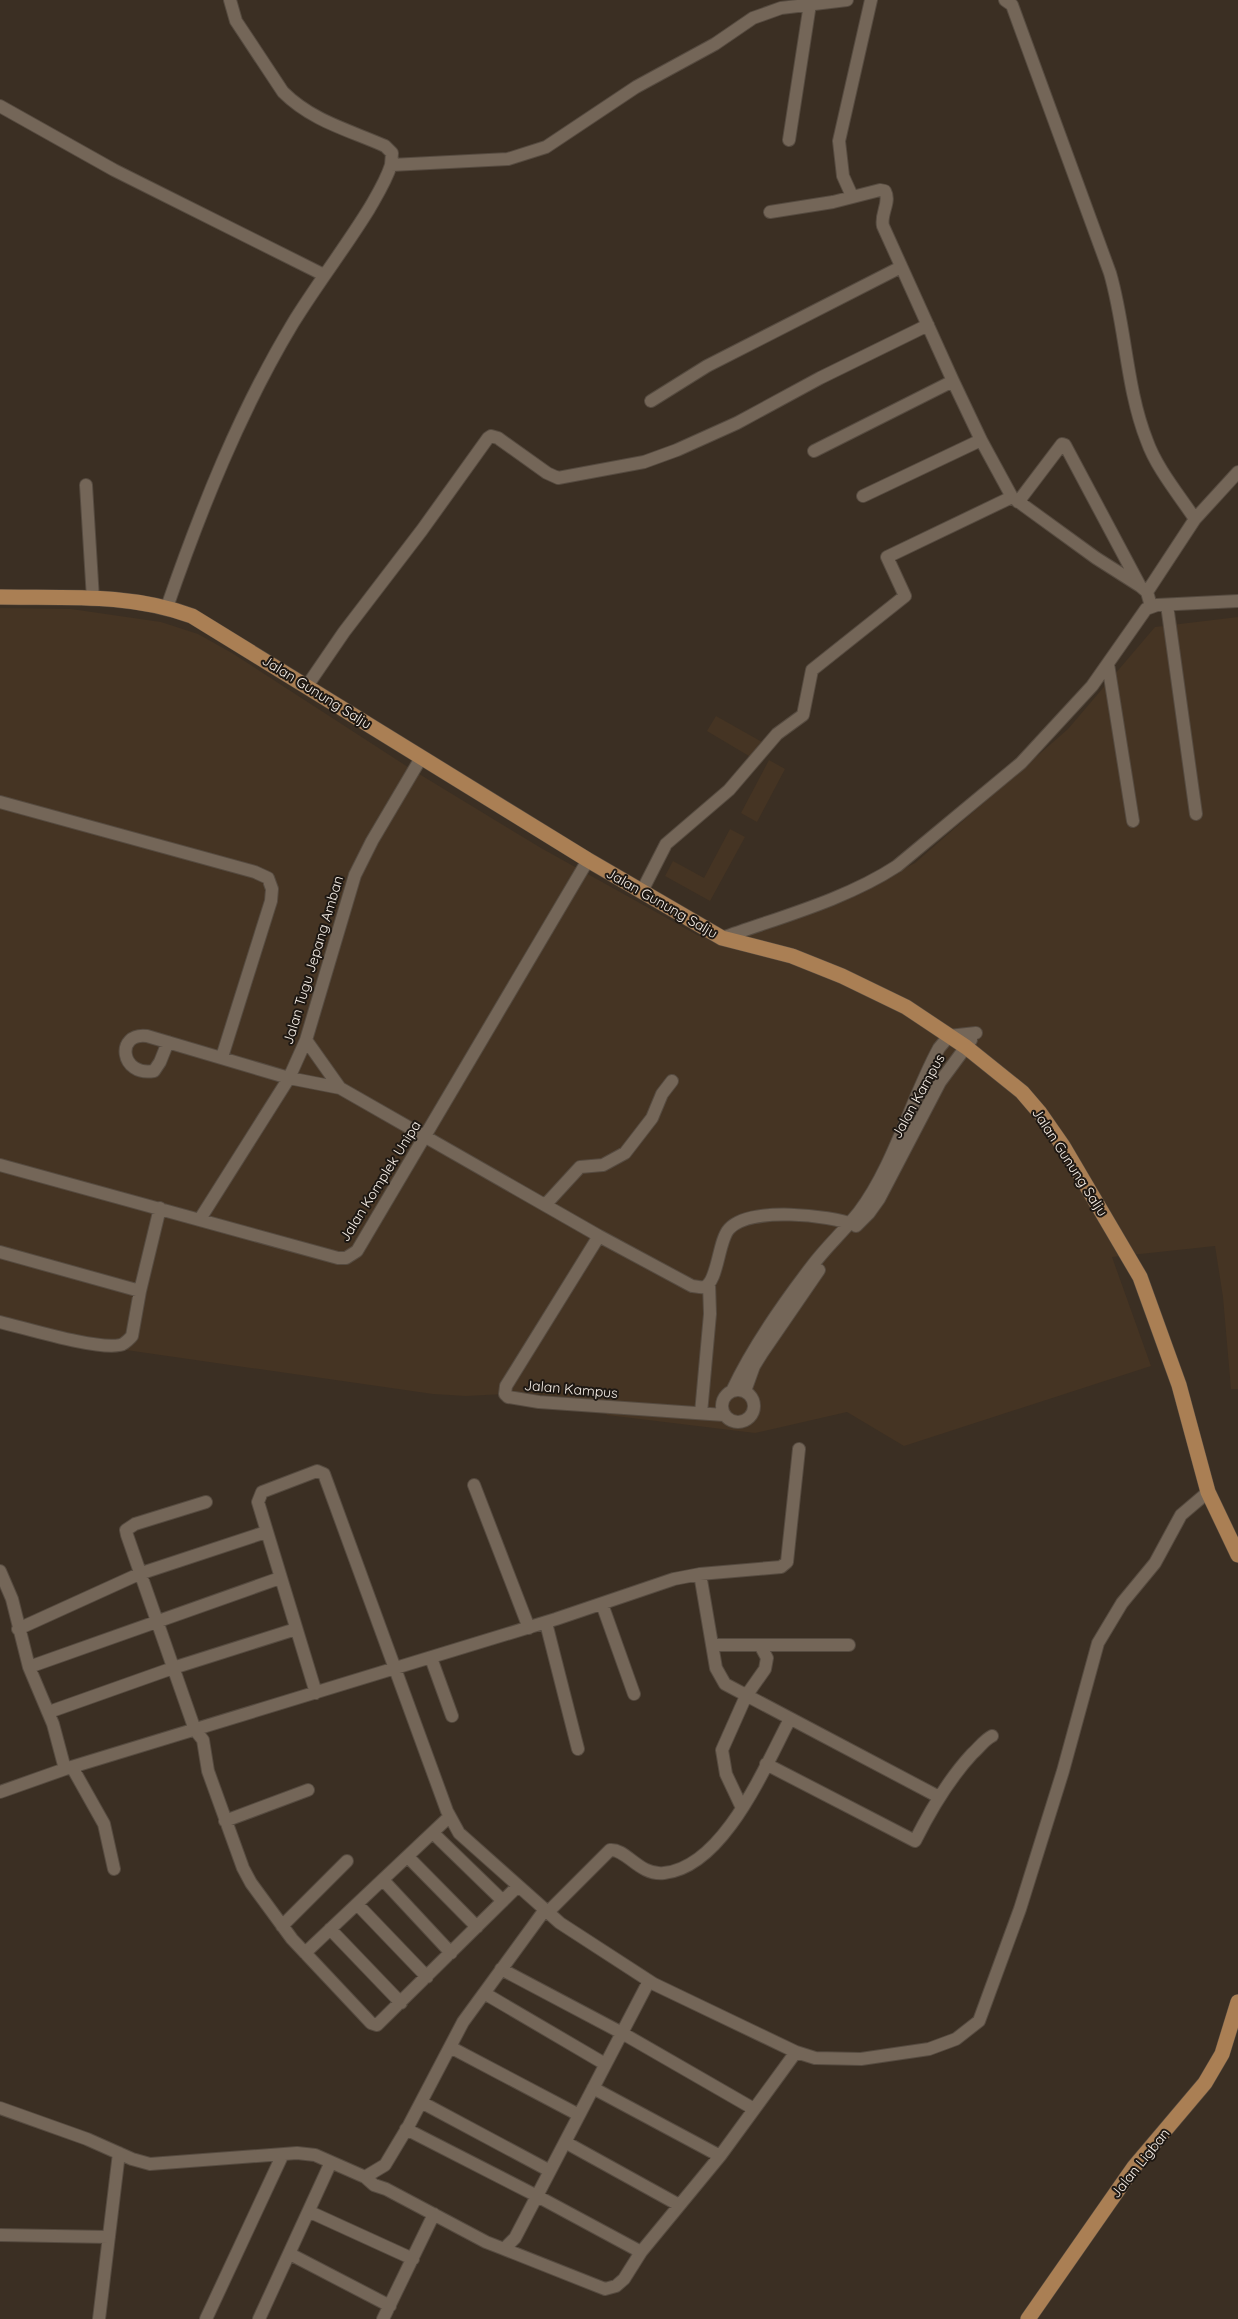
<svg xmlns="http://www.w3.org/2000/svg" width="1238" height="2319" font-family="Quicksand,sans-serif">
<rect width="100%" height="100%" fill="#3b2f23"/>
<path fill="#453423" d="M 0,608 L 71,609 L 161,622 L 198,634 L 232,653 L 411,769 L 541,848 L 699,936 L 776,925 L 844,899 L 915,863 L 1068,729 L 1155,627 L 1238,617 L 1238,1389 L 1231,1389 L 1223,1297 L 1215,1246 L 1112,1257 L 1151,1366 L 904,1446 L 847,1412 L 755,1433 L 607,1415 L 597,1400 L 524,1393 L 466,1396 L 433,1394 L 126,1350 L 0,1326 Z
M 716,716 L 762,742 L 754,759 L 707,731 Z
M 769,760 L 785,769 L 757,822 L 741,813 Z
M 730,829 L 745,837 L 710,901 L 665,876 L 673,861 L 704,878 Z"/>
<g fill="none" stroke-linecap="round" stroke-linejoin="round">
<g stroke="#564b40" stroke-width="14">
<path id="minor" d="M 230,0 L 236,21 L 283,92 C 312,121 349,130 385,146 L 392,153 L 391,165
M 1005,0 L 1012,5 L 1110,273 C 1126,328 1126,388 1147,441 C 1156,467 1179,495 1195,519
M 0,106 L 114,170 L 324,275
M 789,140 L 810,4
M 852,196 L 843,176 L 839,141 L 871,0
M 770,212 L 833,202 L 880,190 L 885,191 C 891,202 880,214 883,226 L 953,381 L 981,440 L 1012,497 L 1096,558 L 1140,586 L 1147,592 L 1151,606
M 651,401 L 707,366 L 901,267
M 814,451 L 953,381
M 86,485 L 93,599
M 863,496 L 981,440
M 1018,502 L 1062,444 L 1065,445 L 1139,584
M 1147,592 L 1195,519 L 1238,472
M 1167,605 L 1196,814
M 167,607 C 201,509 240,411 293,323 C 317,284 345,248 369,209 C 377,195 386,181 391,165 L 508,159 L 546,147 L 636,87 L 715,44 L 753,18 L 781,8 L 847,0
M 1108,664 L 1133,821
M 307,686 L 344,632 L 422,530 L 488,438 L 491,436 L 498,438 L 547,473 L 558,478 L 644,462 L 677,450 L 737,423 L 820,378 L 928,325
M 0,802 L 255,872 L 268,878 L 272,889 L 271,901 L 222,1057
M 642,891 L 666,844 L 729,790 L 777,734 L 803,715 L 812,670 L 905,596 L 887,557 L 1012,497
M 722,938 C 780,917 845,900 897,866 L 1021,763 L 1092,686 L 1146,609 L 1157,605 L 1238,601
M 306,1040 L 340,1088
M 168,1042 L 160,1062 L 154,1071 C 120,1077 115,1032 147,1036 L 289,1078 L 340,1088 L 599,1236 L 506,1386 L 505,1394 L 508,1397 L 539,1402 L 724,1415
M 0,1165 L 338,1258 L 346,1258 L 357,1251 L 588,860
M 546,1204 L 580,1167 L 603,1165 L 625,1153 L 652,1118 L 662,1094 L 672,1081
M 200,1219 L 289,1078 L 306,1040 L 355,875 L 372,841 L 421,758
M 856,1226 L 869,1213 L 879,1199 L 940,1082 L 971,1040
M 599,1236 L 692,1286 C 696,1286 700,1288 704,1287 C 718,1283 718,1241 729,1229 C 750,1206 829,1215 855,1225
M 0,1252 L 140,1291
M 0,1322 C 26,1328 96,1350 120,1345 C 125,1344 129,1339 132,1336 L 140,1291 L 160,1208
M722 1406a16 16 0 1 1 32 0a16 16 0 1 1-32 0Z
M 732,1391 C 753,1346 782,1305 812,1266 C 826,1247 844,1231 859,1212 C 894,1166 911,1099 939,1048 L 949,1036 L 976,1033
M 745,1391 L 754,1366 L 762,1353 L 819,1270
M 701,1413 L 710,1314 L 709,1283
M 474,1485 L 529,1628
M 206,1502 L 135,1524 L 126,1530 L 127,1535 L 195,1730 L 203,1740 L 208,1771 L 243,1868 L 251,1883 L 292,1939 L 371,2023 L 377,2025 L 517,1887
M 0,1571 L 12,1599 L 29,1667 L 53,1724 L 65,1769
M 700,1574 L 716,1668 L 725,1684 L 939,1797
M 602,1604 L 634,1694
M 546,1623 L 578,1749
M 18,1629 L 139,1574 L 266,1532
M 712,1645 L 849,1645
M 431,1658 L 452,1716
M 29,1667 L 280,1578
M 316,1693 L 258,1502 L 262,1492 L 317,1471 L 324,1474 L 447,1811 L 459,1833 L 560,1923 L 654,1984 L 796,2052 L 815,2058 L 861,2059 L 929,2049 L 956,2039 L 979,2021 L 1020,1909 L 1063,1771 L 1098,1643 L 1122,1603 L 1155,1563 L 1181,1515 L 1208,1492
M 49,1712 L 173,1668 L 296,1629
M 766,1764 L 915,1841 C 931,1809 948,1780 972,1754 C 979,1748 984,1740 992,1736
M 72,1767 L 104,1824 L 114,1869
M 0,1792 L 65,1769 L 556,1619 L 674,1579 L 700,1574 L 781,1567 L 787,1562 L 799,1449
M 742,1808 L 726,1774 L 722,1750 L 746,1696 L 765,1669 L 767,1658 L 760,1645
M 225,1821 L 308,1790
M 433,1833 L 503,1901
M 408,1857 L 477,1927
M 383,1880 L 451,1953
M 357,1904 L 427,1977
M 547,1913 L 610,1850 C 626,1848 639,1876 664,1873 C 724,1867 765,1766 790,1719
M 282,1926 L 347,1861
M 330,1929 L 401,2003
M 305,1953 L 449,1817
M 501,1969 L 622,2033 L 754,2109
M 484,1993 L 605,2064
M 450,2047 L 579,2115
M 593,2088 L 720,2156
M 421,2102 L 550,2171
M 0,2108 L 87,2139 L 132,2159 L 150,2164 L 297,2153 L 315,2155 L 365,2177 L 385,2165 L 409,2125 L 463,2022 L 544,1911
M 406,2129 L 537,2196 L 641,2252
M 565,2142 L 679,2205
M 365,2177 L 374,2185 L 386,2189 L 486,2242 L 504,2249 L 515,2238 L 649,1981
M 310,2212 L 413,2259
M 0,2235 L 109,2237
M 504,2249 L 605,2289 L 616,2286 L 624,2279 L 641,2252 L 720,2156 L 796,2052
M 290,2254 L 390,2306
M 99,2319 L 119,2153
M 206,2319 L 282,2156
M 259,2319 L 331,2162
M 383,2319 L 434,2214"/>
</g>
<g stroke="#564b40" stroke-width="16">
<path id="major" d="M 0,597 C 64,598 131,593 192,616 L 588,860 L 722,938 L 792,956 L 842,976 L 906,1007 L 966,1047 L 1022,1092 L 1040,1113 L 1063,1146 L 1140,1277 L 1179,1385 L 1208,1492 L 1238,1555
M 1028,2319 L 1134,2167 L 1205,2083 L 1222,2054 L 1238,2002"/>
</g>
<use href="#minor" stroke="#746658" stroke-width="12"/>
<use href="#major" stroke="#aa7f54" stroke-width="15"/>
</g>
<g text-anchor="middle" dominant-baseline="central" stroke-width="4" stroke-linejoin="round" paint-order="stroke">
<g font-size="14" fill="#f9f1e9" stroke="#1e1813">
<text transform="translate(317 692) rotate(32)">Jalan Gunung Salju</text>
<text transform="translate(662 903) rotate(30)">Jalan Gunung Salju</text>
<text transform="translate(313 960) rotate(-73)">Jalan Tugu Jepang Amban</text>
<text transform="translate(918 1096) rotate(-61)">Jalan Kampus</text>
<text transform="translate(1070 1162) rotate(57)">Jalan Gunung Salju</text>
<text transform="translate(380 1181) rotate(-58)">Jalan Komplek Unipa</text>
<text transform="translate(571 1389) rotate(5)">Jalan Kampus</text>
<text transform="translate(1140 2163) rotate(-51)">Jalan Ligban</text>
</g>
</g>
</svg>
